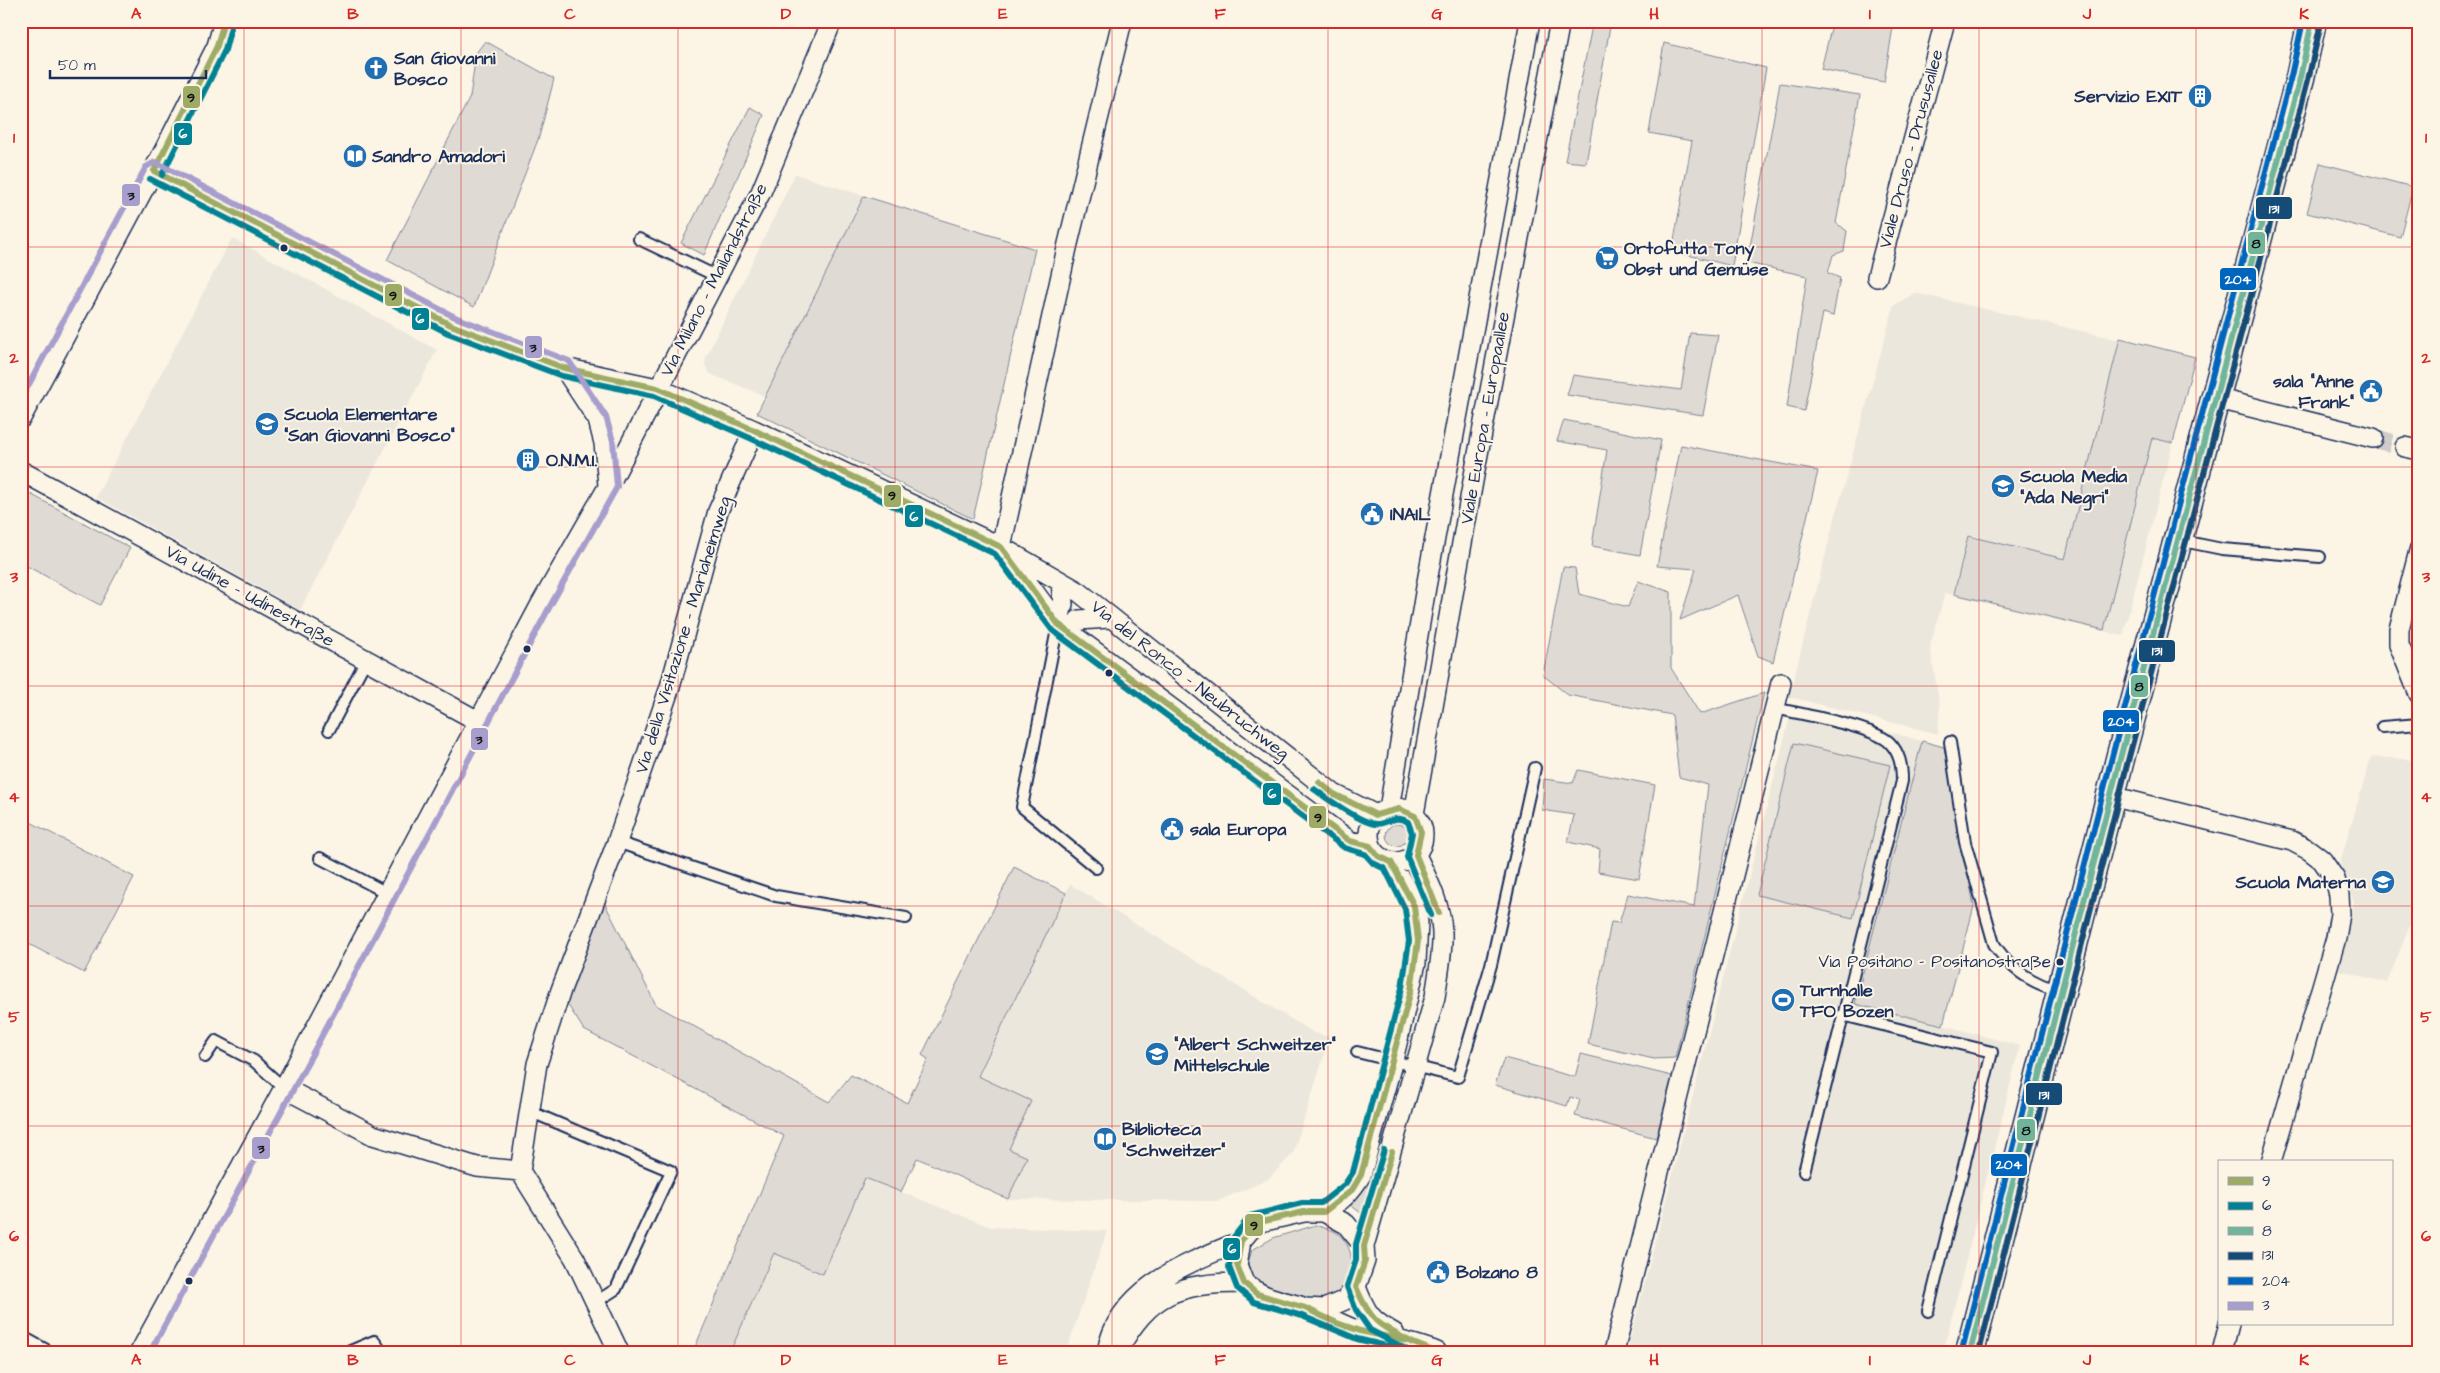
<svg xmlns="http://www.w3.org/2000/svg" width="2440" height="1373" font-family="'Architects Daughter',sans-serif">
<rect width="100%" height="100%" fill="#fcf5e5"/>
<filter id="ink" filterUnits="userSpaceOnUse"><feTurbulence type="fractalNoise" baseFrequency=".02" numOctaves="2"/><feDisplacementMap in="SourceGraphic" scale="10" xChannelSelector="R" yChannelSelector="G"/><feConvolveMatrix kernelMatrix="1 2 1 2 8 2 1 2 1" color-interpolation-filters="sRGB"/></filter>
<g filter="url(#ink)">
<path fill="#ece7dc" d="M 795,174 L 864,196 L 765,396 L 710,374 L 705,365 L 706,357 Z
M 232,238 L 437,350 L 300,610 L 96,497 Z
M 1915,293 L 2195,357 L 2123,636 L 1945,593 L 1930,646 L 1940,707 L 1938,734 L 1789,697 L 1832,529 L 1894,305 Z
M 1793,705 L 1944,747 L 1974,906 L 1943,1025 L 2020,1046 L 1943,1352 L 1627,1352 Z
M 2371,757 L 2419,760 L 2419,902 L 2387,983 L 2339,970 L 2354,902 L 2340,863 Z
M 1070,884 L 1314,1033 L 1330,1037 L 1293,1154 L 1267,1180 L 1218,1201 L 1008,1199 L 936,1166 Z
M 865,1178 L 991,1227 L 1107,1231 L 1066,1352 L 730,1352 L 775,1253 L 823,1274 Z"/>
<path fill="#dfdbd4" stroke="#7d8599" d="M 1593,21 L 1611,21 L 1586,163 L 1565,161 Z
M 1833,21 L 1894,21 L 1884,82 L 1821,69 Z
M 485,41 L 554,79 L 539,137 L 474,307 L 387,260 L 470,97 L 476,53 Z
M 1664,43 L 1766,68 L 1732,266 L 1672,251 L 1692,141 L 1649,133 Z
M 1780,83 L 1860,95 L 1836,223 L 1847,231 L 1844,251 L 1833,255 L 1828,273 L 1840,278 L 1833,316 L 1823,313 L 1804,411 L 1787,407 L 1807,276 L 1747,263 Z
M 750,107 L 764,115 L 704,255 L 681,243 Z
M 2320,163 L 2413,187 L 2400,237 L 2307,213 Z
M 864,196 L 1035,249 L 973,519 L 757,413 Z
M 1690,333 L 1718,335 L 1703,415 L 1567,395 L 1573,375 L 1681,390 Z
M 2120,338 L 2195,357 L 2173,443 L 2152,438 L 2104,630 L 1954,594 L 1968,536 L 2065,559 Z
M 1564,420 L 1661,440 L 1640,555 L 1592,546 L 1607,450 L 1557,441 Z
M 1681,445 L 1818,471 L 1773,662 L 1758,656 L 1738,595 L 1680,620 L 1696,569 L 1657,566 Z
M 23,490 L 130,548 L 100,605 L 21,563 L 21,494 Z
M 1563,567 L 1575,568 L 1579,594 L 1628,607 L 1638,581 L 1671,592 L 1671,668 L 1700,714 L 1764,693 L 1675,1058 L 1654,1059 L 1588,1044 L 1611,922 L 1619,923 L 1628,894 L 1694,907 L 1708,785 L 1679,777 L 1672,715 L 1568,695 L 1543,675 Z
M 1922,741 L 1944,747 L 1974,906 L 1943,1025 L 1855,1004 Z
M 1794,743 L 1890,765 L 1853,918 L 1757,895 Z
M 1578,770 L 1655,785 L 1639,879 L 1598,872 L 1600,849 L 1568,842 L 1574,815 L 1542,810 L 1544,779 L 1573,783 Z
M 21,817 L 134,877 L 84,973 L 21,940 Z
M1386 835a11 11 0 1 1 22 0a11 11 0 1 1-22 0Z
M 1014,867 L 1066,893 L 978,1076 L 1031,1101 L 1009,1149 L 1027,1157 L 1008,1199 L 917,1158 L 901,1192 L 865,1178 L 823,1274 L 774,1253 L 730,1352 L 693,1352 L 784,1136 L 584,1030 L 564,999 L 603,900 L 656,1005 L 829,1102 L 851,1075 L 907,1103 L 928,1059 L 922,1055 Z
M 1581,1054 L 1672,1076 L 1656,1138 L 1575,1116 L 1580,1100 L 1570,1097 L 1567,1106 L 1495,1085 L 1504,1058 L 1575,1077 Z
M 1388,1108 L 1394,1113 L 1365,1216 L 1349,1204 Z
M 1316,1225 C 1322,1228 1332,1229 1337,1233 C 1361,1251 1353,1289 1327,1299 C 1308,1306 1267,1289 1251,1278 L 1248,1263 L 1252,1250 L 1273,1238 Z"/>
<g fill="none" stroke-linecap="round" stroke-linejoin="round">
<path stroke="#cfcdca" stroke-width="19" stroke-dasharray="19 9" stroke-linecap="butt" d="M 2373,438 L 2405,447"/>
<g stroke="#1b2f5e" stroke-width="14">
<path id="service" d="M 639,239 L 716,276
M 2178,540 L 2222,549 L 2320,557
M 1058,624 L 1022,807 L 1096,868
M 1774,708 C 1800,714 1871,726 1889,742 C 1900,753 1902,766 1902,781 L 1804,1172
M 2382,727 L 2419,724
M 329,730 L 366,660
M 1950,742 L 1965,842 L 1994,944 C 2010,969 2032,984 2061,991
M 617,842 L 776,896 L 906,918
M 320,858 L 387,893
M 1842,1015 L 1992,1052 L 1928,1311
M 1357,1052 L 1458,1077 L 1491,965 L 1535,768
M 205,1057 L 216,1041 L 254,1061 L 284,1088
M 529,1111 L 671,1171 L 616,1289 L 596,1302
M 21,1336 L 50,1352
M 348,1352 L 374,1341 L 382,1352"/>
</g>
<g stroke="#1b2f5e" stroke-width="22">
<path id="minor" d="M 154,171 L 451,325 L 564,368 L 657,388 L 754,430 L 1001,547 L 1079,592 L 1334,794 L 1376,815
M 1877,277 L 1945,21
M 564,368 L 598,420 L 604,443 L 608,485
M 2215,398 L 2373,438
M 21,418 L 165,149 L 217,46 L 224,21
M 2405,447 L 2419,450
M 21,471 L 478,721
M 1001,547 L 1067,248 L 1122,21
M 2419,551 L 2399,629 L 2399,645 L 2419,694
M 1006,554 L 1058,624 L 1350,841 L 1370,846
M 1058,624 L 1063,604 L 1061,582
M 1070,632 L 1079,620 L 1109,618
M 2111,796 L 2292,841 L 2309,850 L 2322,860 L 2335,879 L 2339,895 L 2340,914 L 2336,938 L 2271,1162
M1369 835a27 27 0 1 1 54 0a27 27 0 1 1-54 0Z
M 1389,809 L 1426,587 L 1530,21
M 1414,814 L 1475,470 L 1560,21
M 284,1088 L 373,1135 L 477,1167 L 520,1171
M 1324,1212 C 1340,1202 1351,1192 1361,1175 L 1393,1060 L 1416,963 L 1418,922 L 1414,906 L 1391,862
M 1364,1246 L 1435,997 C 1438,976 1443,953 1442,932 C 1441,905 1427,878 1416,855
M 1244,1283 L 1237,1265 L 1241,1241 L 1256,1223 L 1304,1212 L 1324,1212 L 1346,1224 L 1364,1246 L 1365,1261 L 1356,1287 L 1345,1300 L 1324,1309 L 1305,1308
M 1244,1283 C 1262,1298 1280,1300 1303,1307 C 1322,1313 1340,1325 1359,1331 C 1386,1338 1411,1342 1437,1352
M 1356,1287 C 1366,1313 1370,1320 1394,1333
M 140,1352 L 284,1088 L 541,604 L 608,487 L 761,192 L 832,21
M 619,1352 L 575,1259 L 520,1171 L 537,1064 L 561,990 L 617,842 L 670,687 L 718,511 L 754,430
M 1107,1352 C 1118,1288 1188,1263 1241,1241
M 1117,1352 C 1149,1292 1179,1283 1244,1283
M 1614,1352 L 1781,683
M 2222,1352 L 2229,1324"/>
</g>
<g stroke="#1b2f5e" stroke-width="31">
<path id="primary" d="M 1970,1352 L 2121,755 L 2300,78 L 2312,21"/>
</g>
<use href="#service" stroke="#fcf5e5" stroke-width="10"/>
<use href="#minor" stroke="#fcf5e5" stroke-width="19"/>
<use href="#primary" stroke="#fcf5e5" stroke-width="28"/>
<g stroke="#fcf5e5" stroke-width="10">
<path id="bus-1" d="M 154,171 L 451,325 L 564,368 L 657,388 L 754,430 L 1001,547 L 1058,624 L 1350,841 L 1370,846 L 1378,856 L 1391,862 L 1414,906 L 1418,941 L 1411,990 L 1361,1175 L 1352,1190 L 1324,1212 L 1304,1212 L 1256,1223 L 1241,1241 L 1237,1265 L 1244,1283 L 1257,1294 L 1305,1308 L 1337,1323 L 1360,1331 L 1408,1341 L 1436,1352
M 154,171 L 217,46 L 224,21
M 1319,782 L 1334,794 L 1376,815 L 1399,809 L 1415,816 L 1421,832 L 1416,855 L 1439,913
M 1392,1152 L 1364,1246 L 1365,1261 L 1356,1287 C 1372,1324 1379,1325 1413,1343"/>
</g>
<g stroke="#fcf5e5" stroke-width="10">
<path id="bus-2" d="M 162,175 L 225,50 L 232,23
M 150,179 L 448,333 L 562,376 L 654,396 L 750,438 L 995,554 L 1052,630 L 1345,848 L 1365,854 L 1373,863 L 1385,869 L 1405,909 L 1409,941 L 1402,988 L 1353,1172 L 1345,1184 L 1321,1203 L 1302,1203 L 1250,1216 L 1233,1238 L 1229,1267 L 1237,1288 L 1254,1302 L 1302,1316 L 1357,1339 L 1412,1352
M 1314,789 C 1326,798 1360,822 1375,824 C 1387,825 1395,813 1408,822 L 1412,833 L 1407,857 L 1431,915
M 1384,1150 L 1356,1244 L 1356,1260 L 1347,1287 L 1356,1310 L 1370,1330 L 1409,1351"/>
</g>
<g stroke="#fcf5e5" stroke-width="10">
<path id="bus-3" d="M 1970,1352 L 2121,755 L 2300,78 L 2312,21"/>
</g>
<g stroke="#fcf5e5" stroke-width="10">
<path id="bus-4" d="M 1979,1352 L 2129,757 L 2308,80 L 2321,23"/>
</g>
<g stroke="#fcf5e5" stroke-width="10">
<path id="bus-5" d="M 1962,1350 L 2113,753 L 2291,76 L 2303,21"/>
</g>
<g stroke="#fcf5e5" stroke-width="10">
<path id="bus-6" d="M 21,399 L 146,167 L 155,162 L 455,317 L 569,361 L 606,417 L 613,441 L 617,487 L 549,608 L 292,1092 L 150,1352"/>
</g>
<use href="#bus-1" stroke="#9eab66" stroke-width="6"/>
<use href="#bus-2" stroke="#008294" stroke-width="6"/>
<use href="#bus-3" stroke="#70b59a" stroke-width="6"/>
<use href="#bus-4" stroke="#144c77" stroke-width="6"/>
<use href="#bus-5" stroke="#0065bd" stroke-width="6"/>
<use href="#bus-6" stroke="#a79ecd" stroke-width="6"/>
</g>
</g>
<path fill="none" stroke="#d62828" stroke-width="1" stroke-opacity="0.55" d="M 244,21 L 244,1352M 461,21 L 461,1352M 678,21 L 678,1352M 895,21 L 895,1352M 1112,21 L 1112,1352M 1328,21 L 1328,1352M 1545,21 L 1545,1352M 1762,21 L 1762,1352M 1979,21 L 1979,1352M 2196,21 L 2196,1352M 21,247 L 2419,247M 21,467 L 2419,467M 21,686 L 2419,686M 21,906 L 2419,906M 21,1126 L 2419,1126"/>
<defs>
<g id="church-disc" transform="scale(1.25)"><circle r="9.5" fill="#1f6fb2" stroke="#fcf5e5"/><path d="M-1.2-6h2.4v3.5h3.3v2.4h-3.3V6h-2.4V-.1h-3.3v-2.4h3.3Z" fill="#fff"/></g>
<g id="building-disc" transform="scale(1.25)"><circle r="9.5" fill="#1f6fb2" stroke="#fcf5e5"/><path d="M-4-6H4V6H1V3H-1V6H-4ZM-2.5-4.3h1.7v1.8h-1.7ZM.8-4.3h1.7v1.8H.8ZM-2.5-1h1.7V.8h-1.7ZM.8-1h1.7V.8H.8Z" fill="#fff"/></g>
<g id="library-disc" transform="scale(1.25)"><circle r="9.5" fill="#1f6fb2" stroke="#fcf5e5"/><path d="M-6-4Q-3-5.5-.7-3.5V5Q-3 3-6 4ZM6-4Q3-5.5 .7-3.5V5Q3 3 6 4Z" fill="#fff"/></g>
<g id="supermarket-disc" transform="scale(1.25)"><circle r="9.5" fill="#1f6fb2" stroke="#fcf5e5"/><path d="M-6-5.5h2.5l.6 2H6L4.5 2H-2.5L-4.4-4H-6ZM-1.5 3.2a1.3 1.3 0 1 0 .1 0ZM3 3.2a1.3 1.3 0 1 0 .1 0Z" fill="#fff"/></g>
<g id="civic-disc" transform="scale(1.25)"><circle r="9.5" fill="#1f6fb2" stroke="#fcf5e5"/><path d="M-.6-6.5H3V-4.5H.6V-3L4-1V1h2V6H-6V1h2V-1L-.6-3ZM-1.2 2.5V6h2.4V2.5Z" fill="#fff"/></g>
<g id="school-disc" transform="scale(1.25)"><circle r="9.5" fill="#1f6fb2" stroke="#fcf5e5"/><path d="M0-5L7-2L0 1L-7-2ZM-4 1L0 2.5L4 1V4Q0 6-4 4Z" fill="#fff"/></g>
<g id="stadium-disc" transform="scale(1.25)"><circle r="9.5" fill="#1f6fb2" stroke="#fcf5e5"/><path d="M0-5a6.5 5 0 1 0 0 10a6.5 5 0 1 0 0-10ZM-3.5-1.8h7v3.6h-7Z" fill="#fff"/></g>
</defs>
<g fill-rule="evenodd">
<use href="#church-disc" x="376" y="68"/>
<use href="#building-disc" x="2200" y="96"/>
<use href="#library-disc" x="355" y="156"/>
<use href="#supermarket-disc" x="1607" y="258"/>
<use href="#civic-disc" x="2371" y="391"/>
<use href="#school-disc" x="267" y="424"/>
<use href="#building-disc" x="528" y="460"/>
<use href="#school-disc" x="2003" y="486"/>
<use href="#civic-disc" x="1372" y="514"/>
<use href="#civic-disc" x="1172" y="829"/>
<use href="#school-disc" x="2383" y="882"/>
<use href="#stadium-disc" x="1783" y="1000"/>
<use href="#school-disc" x="1157" y="1054"/>
<use href="#library-disc" x="1105" y="1139"/>
<use href="#civic-disc" x="1438" y="1272"/>
</g>
<g fill="#1b2f5e" stroke="#fcf5e5" stroke-width="2">
<circle cx="284" cy="248" r="4.5"/>
<circle cx="527" cy="649" r="4.5"/>
<circle cx="1109" cy="673" r="4.5"/>
<circle cx="2060" cy="962" r="4.5"/>
<circle cx="189" cy="1281" r="4.5"/>
</g>
<g text-anchor="middle" dominant-baseline="central" stroke-width="4" stroke-linejoin="round" paint-order="stroke">
<g font-size="17" fill="#1b2f5e" stroke="#fcf5e5" text-anchor="end">
<text x="2051" y="962">Via Positano - Positanostraße</text>
</g>
<g font-size="18" font-weight="bold" fill="#1b2f5e" stroke="#fcf5e5" text-anchor="start">
<text x="394" y="58">San Giovanni<tspan x="394" dy="21">Bosco</tspan></text>
<text x="2182" y="96" text-anchor="end">Servizio EXIT</text>
<text x="372" y="156">Sandro Amadori</text>
<text x="1624" y="248">Ortofutta Tony<tspan x="1624" dy="21">Obst und Gemüse</tspan></text>
<text x="2354" y="381" text-anchor="end">sala "Anne<tspan x="2354" dy="21">Frank"</tspan></text>
<text x="284" y="414">Scuola Elementare<tspan x="284" dy="21">"San Giovanni Bosco"</tspan></text>
<text x="546" y="460">O.N.M.I.</text>
<text x="2020" y="476">Scuola Media<tspan x="2020" dy="21">"Ada Negri"</tspan></text>
<text x="1390" y="514">INAIL</text>
<text x="1190" y="829">sala Europa</text>
<text x="2366" y="882" text-anchor="end">Scuola Materna</text>
<text x="1800" y="990">Turnhalle<tspan x="1800" dy="21">TFO Bozen</tspan></text>
<text x="1174" y="1044">"Albert Schweitzer"<tspan x="1174" dy="21">Mittelschule</tspan></text>
<text x="1122" y="1129">Biblioteca<tspan x="1122" dy="21">"Schweitzer"</tspan></text>
<text x="1456" y="1272">Bolzano 8</text>
</g>
<g font-size="18" fill="#1b2f5e" stroke="#fcf5e5">
<text transform="translate(1911 149) rotate(-75)">Viale Druso - Drususallee</text>
<text transform="translate(714 280) rotate(-63)">Via Milano - Mailandstraße</text>
<text transform="translate(1485 418) rotate(-80)">Viale Europa - Europaallee</text>
<text transform="translate(250 596) rotate(29)">Via Udine - Udinestraße</text>
<text transform="translate(683 635) rotate(-73)">Via della Visitazione - Mariaheimweg</text>
<text transform="translate(1190 680) rotate(38)">Via del Ronco - Neubruchweg</text>
</g>
</g>
<g stroke="#fcf5e5" stroke-width="2">
<rect x="182" y="85" width="19" height="24" rx="5" fill="#9eab66"/>
<rect x="173" y="122" width="20" height="24" rx="5" fill="#008294"/>
<rect x="121" y="183" width="20" height="24" rx="5" fill="#a79ecd"/>
<rect x="2255" y="196" width="38" height="24" rx="5" fill="#144c77"/>
<rect x="2247" y="231" width="19" height="24" rx="5" fill="#70b59a"/>
<rect x="2219" y="267" width="38" height="24" rx="5" fill="#0065bd"/>
<rect x="384" y="283" width="19" height="24" rx="5" fill="#9eab66"/>
<rect x="411" y="307" width="19" height="24" rx="5" fill="#008294"/>
<rect x="524" y="335" width="19" height="24" rx="5" fill="#a79ecd"/>
<rect x="883" y="484" width="19" height="24" rx="5" fill="#9eab66"/>
<rect x="904" y="504" width="20" height="24" rx="5" fill="#008294"/>
<rect x="2138" y="639" width="38" height="24" rx="5" fill="#144c77"/>
<rect x="2130" y="674" width="19" height="24" rx="5" fill="#70b59a"/>
<rect x="2102" y="709" width="38" height="24" rx="5" fill="#0065bd"/>
<rect x="470" y="727" width="19" height="24" rx="5" fill="#a79ecd"/>
<rect x="1262" y="782" width="20" height="24" rx="5" fill="#008294"/>
<rect x="1308" y="805" width="19" height="24" rx="5" fill="#9eab66"/>
<rect x="2025" y="1082" width="38" height="24" rx="5" fill="#144c77"/>
<rect x="2016" y="1118" width="20" height="24" rx="5" fill="#70b59a"/>
<rect x="251" y="1136" width="20" height="24" rx="5" fill="#a79ecd"/>
<rect x="1990" y="1153" width="38" height="24" rx="5" fill="#0065bd"/>
<rect x="1244" y="1213" width="20" height="24" rx="5" fill="#9eab66"/>
<rect x="1222" y="1237" width="19" height="24" rx="5" fill="#008294"/>
</g>
<g font-size="14" text-anchor="middle" font-weight="bold" fill="#fff">
<text x="183" y="138">6</text>
<text x="2274" y="213">131</text>
<text x="2238" y="284">204</text>
<text x="420" y="323">6</text>
<text x="914" y="521">6</text>
<text x="2157" y="655">131</text>
<text x="2121" y="726">204</text>
<text x="1272" y="798">6</text>
<text x="2044" y="1099">131</text>
<text x="2009" y="1169">204</text>
<text x="1232" y="1253">6</text>
</g>
<g font-size="14" text-anchor="middle" font-weight="bold" fill="#111">
<text x="191" y="102">9</text>
<text x="131" y="200">3</text>
<text x="2256" y="248">8</text>
<text x="393" y="300">9</text>
<text x="533" y="352">3</text>
<text x="892" y="500">9</text>
<text x="2139" y="691">8</text>
<text x="479" y="744">3</text>
<text x="1318" y="822">9</text>
<text x="2026" y="1135">8</text>
<text x="261" y="1153">3</text>
<text x="1254" y="1230">9</text>
</g>
<rect width="2440" height="1373" fill="none" stroke="#fcf5e5" stroke-width="55"/>
<rect x="2218" y="1160" width="175" height="165" fill="#fcf5e5" stroke="#a2a6af"/>
<rect x="2228" y="1177" width="25" height="8" fill="#9eab66" stroke="#a2a6af"/>
<text x="2262" y="1186" font-size="15" fill="#1b2f5e">9</text>
<rect x="2228" y="1202" width="25" height="8" fill="#008294" stroke="#a2a6af"/>
<text x="2262" y="1210" font-size="15" fill="#1b2f5e">6</text>
<rect x="2228" y="1227" width="25" height="8" fill="#70b59a" stroke="#a2a6af"/>
<text x="2262" y="1236" font-size="15" fill="#1b2f5e">8</text>
<rect x="2228" y="1252" width="25" height="8" fill="#144c77" stroke="#a2a6af"/>
<text x="2262" y="1260" font-size="15" fill="#1b2f5e">131</text>
<rect x="2228" y="1277" width="25" height="8" fill="#0065bd" stroke="#a2a6af"/>
<text x="2262" y="1286" font-size="15" fill="#1b2f5e">204</text>
<rect x="2228" y="1302" width="25" height="8" fill="#a79ecd" stroke="#a2a6af"/>
<text x="2262" y="1310" font-size="15" fill="#1b2f5e">3</text>
<path d="M50 70v8h156v-8" fill="none" stroke="#1b2f5e" stroke-width="2.5"/>
<text x="58" y="70" font-size="15" fill="#1b2f5e" stroke="#fcf5e5" stroke-width="4" paint-order="stroke">50 m</text>
<rect x="28" y="28" width="2384" height="1318" fill="none" stroke="#d62828" stroke-width="2"/>
<g font-size="16" text-anchor="middle" font-weight="bold" fill="#d62828">
<text x="136" y="19">A</text>
<text x="353" y="19">B</text>
<text x="570" y="19">C</text>
<text x="786" y="19">D</text>
<text x="1003" y="19">E</text>
<text x="1220" y="19">F</text>
<text x="1437" y="19">G</text>
<text x="1654" y="19">H</text>
<text x="1870" y="19">I</text>
<text x="2087" y="19">J</text>
<text x="2304" y="19">K</text>
<text x="14" y="143">1</text>
<text x="2426" y="143">1</text>
<text x="14" y="363">2</text>
<text x="2426" y="363">2</text>
<text x="14" y="582">3</text>
<text x="2426" y="582">3</text>
<text x="14" y="802">4</text>
<text x="2426" y="802">4</text>
<text x="14" y="1022">5</text>
<text x="2426" y="1022">5</text>
<text x="14" y="1241">6</text>
<text x="2426" y="1241">6</text>
<text x="136" y="1365">A</text>
<text x="353" y="1365">B</text>
<text x="570" y="1365">C</text>
<text x="786" y="1365">D</text>
<text x="1003" y="1365">E</text>
<text x="1220" y="1365">F</text>
<text x="1437" y="1365">G</text>
<text x="1654" y="1365">H</text>
<text x="1870" y="1365">I</text>
<text x="2087" y="1365">J</text>
<text x="2304" y="1365">K</text>
</g>
</svg>
